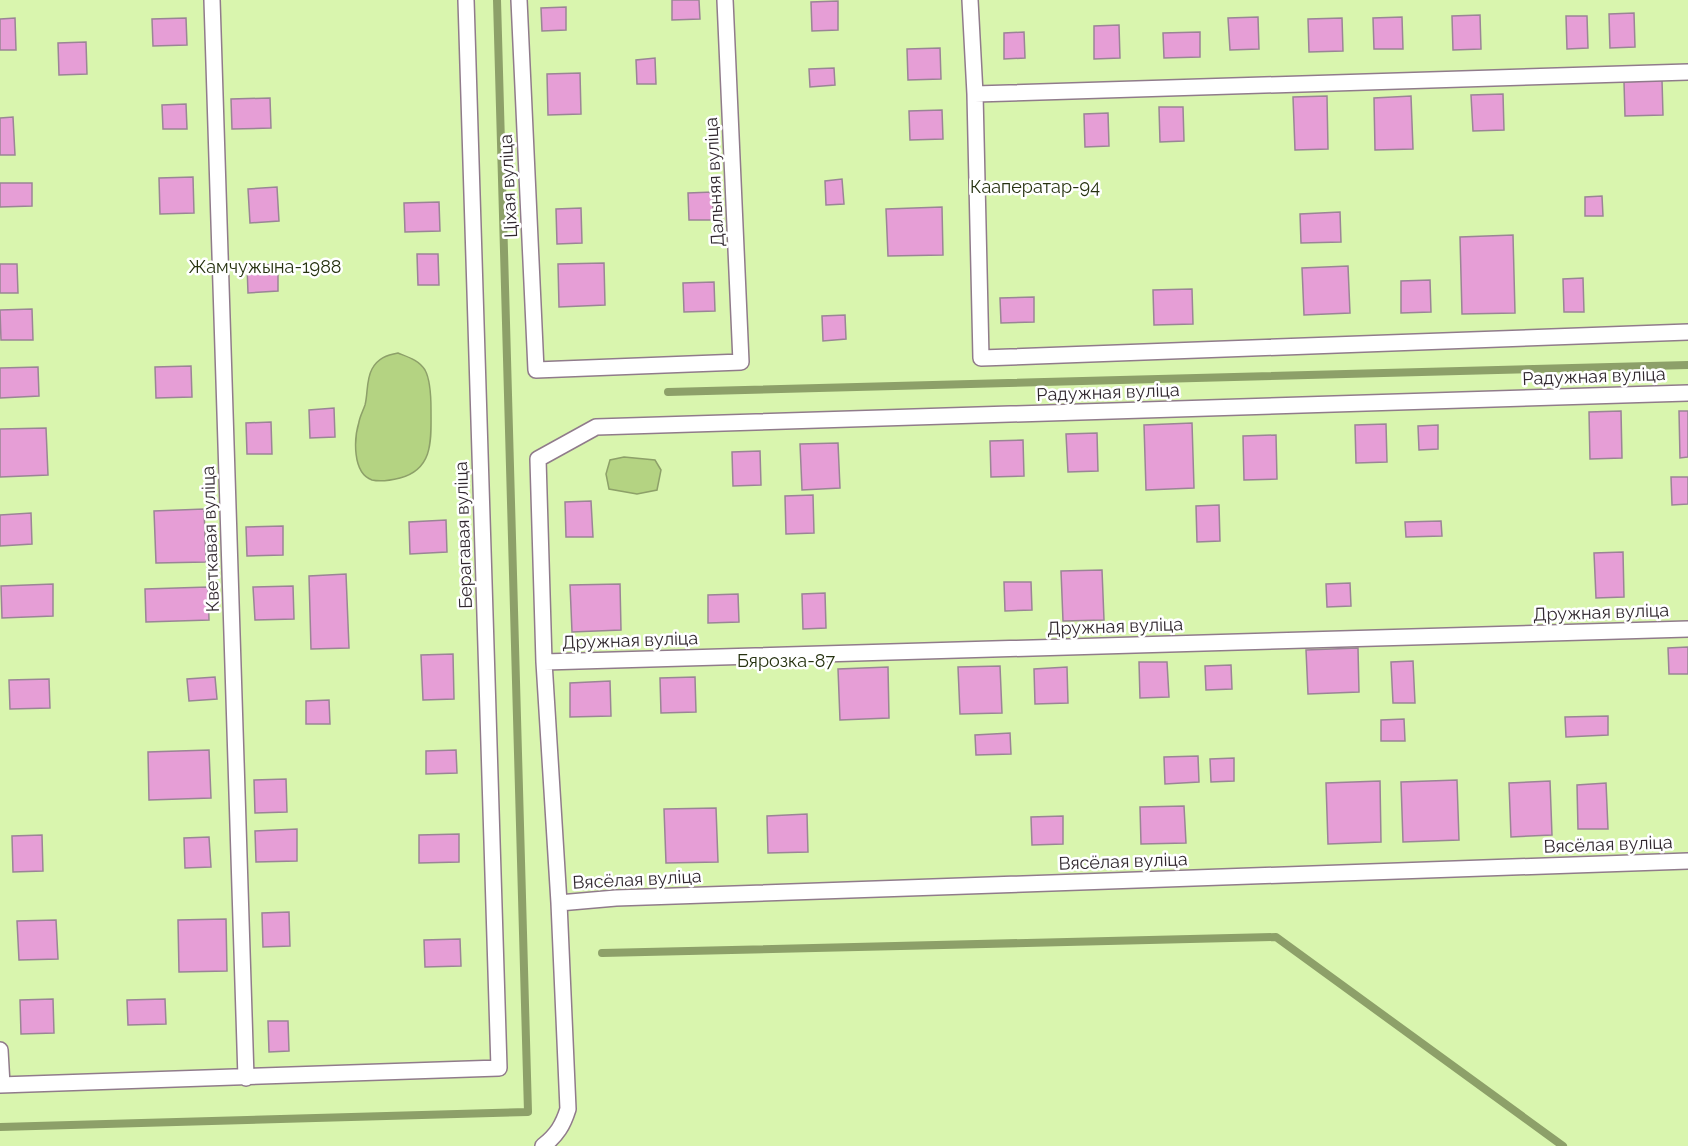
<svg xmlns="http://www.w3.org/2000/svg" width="1688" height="1146" font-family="Raleway,sans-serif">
<rect width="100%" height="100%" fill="#fff5fc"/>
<path fill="#d9f5ae" d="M 0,0 L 1688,0 L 1688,1146 L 0,1146 Z"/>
<path fill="#b4d382" stroke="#8da069" stroke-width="1.5" d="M 398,353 C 408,357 419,360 425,370 C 430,379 431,400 431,410 C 431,439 434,469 400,478 C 392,480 381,482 372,480 C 352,473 354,438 359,422 C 360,416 363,411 365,405 C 368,394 366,380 372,369 C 378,358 387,355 398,353 Z
M 624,457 L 655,460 L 661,470 L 657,490 L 637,494 L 609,489 L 606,474 L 610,460 Z"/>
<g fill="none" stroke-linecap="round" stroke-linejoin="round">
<path stroke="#8da069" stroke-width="8" d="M 668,392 L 1688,365
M 602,953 L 1276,937 L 1563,1146
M 0,1127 L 528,1112 L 497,0"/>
</g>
<path fill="#e69ed6" stroke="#9a8595" stroke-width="1.5" d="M 672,0 L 699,0 L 700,19 L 672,20 Z
M 838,1 L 838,30 L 812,31 L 811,2 Z
M 566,7 L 566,30 L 542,31 L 541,8 Z
M 1634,13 L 1635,47 L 1610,48 L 1609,14 Z
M 1480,15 L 1481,49 L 1453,50 L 1452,16 Z
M 1566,16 L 1587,16 L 1588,48 L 1567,49 Z
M 1258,17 L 1259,49 L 1230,50 L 1228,18 Z
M 1402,17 L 1403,49 L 1374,49 L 1373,18 Z
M 15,18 L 16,50 L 0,50 L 0,19 Z
M 186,18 L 187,45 L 153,46 L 152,19 Z
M 1342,18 L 1343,51 L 1309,52 L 1308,19 Z
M 1119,25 L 1120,58 L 1094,59 L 1094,26 Z
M 1024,32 L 1025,58 L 1004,59 L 1004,33 Z
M 1200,32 L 1200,57 L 1164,58 L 1163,33 Z
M 86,42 L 87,74 L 59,75 L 58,43 Z
M 940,48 L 941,79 L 908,80 L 907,49 Z
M 655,58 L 656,84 L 637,84 L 636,60 Z
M 834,68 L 835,85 L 810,87 L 809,69 Z
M 580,73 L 581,114 L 548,115 L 547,74 Z
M 1662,80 L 1663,115 L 1625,116 L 1624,82 Z
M 1503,94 L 1504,130 L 1473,131 L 1471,95 Z
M 1327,96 L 1328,149 L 1295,150 L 1293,97 Z
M 1411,96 L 1413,149 L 1375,150 L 1374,98 Z
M 270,98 L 271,128 L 232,129 L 231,99 Z
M 186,104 L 187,129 L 163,129 L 162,105 Z
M 1159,107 L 1183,107 L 1184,141 L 1160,142 Z
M 942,110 L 943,139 L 910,140 L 909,111 Z
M 1108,113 L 1109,146 L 1085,147 L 1084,114 Z
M 13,117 L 15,155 L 0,155 L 0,118 Z
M 193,177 L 194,213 L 160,214 L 159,178 Z
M 842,179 L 844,204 L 826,205 L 825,181 Z
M 0,183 L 32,183 L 32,206 L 0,207 Z
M 277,187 L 279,221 L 250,223 L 248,189 Z
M 713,192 L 713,220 L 689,220 L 688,193 Z
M 1602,196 L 1603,216 L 1585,216 L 1585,197 Z
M 439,202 L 440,231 L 405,232 L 404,203 Z
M 942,207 L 943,255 L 888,256 L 886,209 Z
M 581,208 L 582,243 L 557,244 L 556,209 Z
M 1340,212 L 1341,242 L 1301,243 L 1300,214 Z
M 1513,235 L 1515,313 L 1462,314 L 1460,237 Z
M 417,254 L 438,254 L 439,285 L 418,285 Z
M 604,263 L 605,305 L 559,307 L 558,264 Z
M 0,264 L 17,264 L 18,293 L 0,293 Z
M 278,264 L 278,291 L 248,293 L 247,266 Z
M 1348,266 L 1350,313 L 1304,315 L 1302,268 Z
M 1583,278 L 1584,312 L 1564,312 L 1563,279 Z
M 1430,280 L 1431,312 L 1401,313 L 1401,281 Z
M 714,282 L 715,311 L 684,312 L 683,283 Z
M 1192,289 L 1193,324 L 1154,325 L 1153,290 Z
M 1034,297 L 1034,322 L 1001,323 L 1000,298 Z
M 32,309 L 33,340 L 1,340 L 0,310 Z
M 845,315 L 846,339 L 823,341 L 822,316 Z
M 191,366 L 192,397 L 156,398 L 155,367 Z
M 38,367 L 39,396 L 0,398 L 0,368 Z
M 334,408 L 335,437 L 310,438 L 309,410 Z
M 1621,411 L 1622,458 L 1590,459 L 1589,412 Z
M 1679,411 L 1688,411 L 1688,457 L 1680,458 Z
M 271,422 L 272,454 L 247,454 L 246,423 Z
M 1192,423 L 1194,488 L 1146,490 L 1144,425 Z
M 1386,424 L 1387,462 L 1356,463 L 1355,425 Z
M 1438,425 L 1438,449 L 1419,450 L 1418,426 Z
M 46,428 L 48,475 L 0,477 L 0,429 Z
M 1097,433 L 1098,471 L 1068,472 L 1066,434 Z
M 1276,435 L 1277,479 L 1244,480 L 1243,436 Z
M 1023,440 L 1024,476 L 991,477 L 990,441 Z
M 838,443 L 840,488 L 802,490 L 800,444 Z
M 760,451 L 761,485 L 733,486 L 732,452 Z
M 1671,477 L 1688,477 L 1688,504 L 1672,505 Z
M 813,495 L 814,533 L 786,534 L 785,496 Z
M 591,501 L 593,537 L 566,537 L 565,502 Z
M 1219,505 L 1220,541 L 1197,542 L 1196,506 Z
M 204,509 L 206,562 L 156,563 L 154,511 Z
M 31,513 L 32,544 L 0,546 L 0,515 Z
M 446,520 L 447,552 L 410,554 L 409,522 Z
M 1441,521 L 1442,536 L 1406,537 L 1405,522 Z
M 283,526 L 283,555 L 247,556 L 246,527 Z
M 1623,552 L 1624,597 L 1596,598 L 1594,553 Z
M 1102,570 L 1104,620 L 1063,621 L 1061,571 Z
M 346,574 L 349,648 L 311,649 L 309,576 Z
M 1004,582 L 1031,582 L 1032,610 L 1005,611 Z
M 1350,583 L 1351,606 L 1327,607 L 1326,584 Z
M 53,584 L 53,616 L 2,618 L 1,586 Z
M 620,584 L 621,630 L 572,632 L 570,585 Z
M 293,586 L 294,619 L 255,620 L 253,587 Z
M 208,587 L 209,620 L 146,622 L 145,589 Z
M 825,593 L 826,628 L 803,629 L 802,594 Z
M 738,594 L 739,622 L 708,623 L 708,595 Z
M 1688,647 L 1688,674 L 1669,674 L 1668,648 Z
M 1358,648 L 1359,692 L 1308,694 L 1306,650 Z
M 453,654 L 454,699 L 423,700 L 421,655 Z
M 1413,661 L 1415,703 L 1393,703 L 1391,662 Z
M 1139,662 L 1167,662 L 1169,697 L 1140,698 Z
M 1231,665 L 1232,689 L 1206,690 L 1205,666 Z
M 1000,666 L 1002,713 L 960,714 L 958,667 Z
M 888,667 L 889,718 L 840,720 L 838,669 Z
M 1067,667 L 1068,703 L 1035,704 L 1034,669 Z
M 215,677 L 217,699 L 189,701 L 187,679 Z
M 695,677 L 696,712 L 661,713 L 660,678 Z
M 49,679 L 50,708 L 10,709 L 9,680 Z
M 610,681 L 611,716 L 570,717 L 570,683 Z
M 329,700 L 330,724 L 306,724 L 306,701 Z
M 1608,716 L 1608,735 L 1566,737 L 1565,717 Z
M 1404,719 L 1405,741 L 1381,741 L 1381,720 Z
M 1010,733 L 1011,754 L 976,755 L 975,735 Z
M 209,750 L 211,798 L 149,800 L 148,752 Z
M 456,750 L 457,773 L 426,774 L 426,751 Z
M 1198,756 L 1199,782 L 1165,784 L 1164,757 Z
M 1234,758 L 1234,781 L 1211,782 L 1210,759 Z
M 286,779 L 287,812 L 255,813 L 254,780 Z
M 1457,780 L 1459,840 L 1403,842 L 1401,782 Z
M 1380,781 L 1381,842 L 1328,844 L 1326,783 Z
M 1550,781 L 1552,835 L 1511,837 L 1509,783 Z
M 1606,783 L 1608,829 L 1578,829 L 1577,785 Z
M 1184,806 L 1186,843 L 1141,844 L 1140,807 Z
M 716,808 L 718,862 L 666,863 L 664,809 Z
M 807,814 L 808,852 L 768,853 L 767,816 Z
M 1063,816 L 1063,844 L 1032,845 L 1031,817 Z
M 297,829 L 297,861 L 256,862 L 255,831 Z
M 459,834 L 459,862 L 419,863 L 419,835 Z
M 42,835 L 43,871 L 13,872 L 12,836 Z
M 209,837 L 211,867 L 185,868 L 184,838 Z
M 289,912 L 290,946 L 263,947 L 262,913 Z
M 226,919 L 227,971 L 179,972 L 178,920 Z
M 56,920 L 58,959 L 19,960 L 17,921 Z
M 460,939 L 461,966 L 425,967 L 424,940 Z
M 53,999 L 54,1033 L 21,1034 L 20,1000 Z
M 165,999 L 166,1024 L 128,1025 L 127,1000 Z
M 268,1021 L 288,1021 L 289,1051 L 269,1052 Z"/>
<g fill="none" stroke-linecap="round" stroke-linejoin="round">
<g stroke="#907b8b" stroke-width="18">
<path id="service" d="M 212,0 L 246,1078
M 519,0 L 536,370 L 741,362 L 725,0
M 970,0 L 975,94 L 981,358 L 1688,332
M 975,94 L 1688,72
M 544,662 L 1688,629
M 559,903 L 616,898 L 1688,861
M 0,1050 L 2,1085
M 0,1085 L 499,1068 L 466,0
M 543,1146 C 557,1135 563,1125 568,1109 L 559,903 L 544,662 L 538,459 L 596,427 L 1688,393"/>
</g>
<use href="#service" stroke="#fff" stroke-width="15"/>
</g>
<g text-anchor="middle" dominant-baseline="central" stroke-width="5" stroke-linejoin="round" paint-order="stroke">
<g font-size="18" fill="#31282f" stroke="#fff">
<text transform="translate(714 182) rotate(-93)">Дальняя вуліца</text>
<text transform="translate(508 186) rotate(-93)">Ціхая вуліца</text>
<text transform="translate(1594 376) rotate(-2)">Радужная вуліца</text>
<text transform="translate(1108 392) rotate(-2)">Радужная вуліца</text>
<text transform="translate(463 535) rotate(-92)">Берагавая вуліца</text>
<text transform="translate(210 539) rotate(-92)">Кветкавая вуліца</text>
<text transform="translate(1601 612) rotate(-2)">Дружная вуліца</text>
<text transform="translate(1115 626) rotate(-2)">Дружная вуліца</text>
<text transform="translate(630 640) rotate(-2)">Дружная вуліца</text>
<text transform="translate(1608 844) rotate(-2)">Вясёлая вуліца</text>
<text transform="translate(1123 861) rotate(-2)">Вясёлая вуліца</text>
<text transform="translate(637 879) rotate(-3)">Вясёлая вуліца</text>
</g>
<g font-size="18" fill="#263210" stroke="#fff">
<text x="1035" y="186">Кааператар-94</text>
<text x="265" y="266">Жамчужына-1988</text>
<text x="786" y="660">Бярозка-87</text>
</g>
</g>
</svg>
